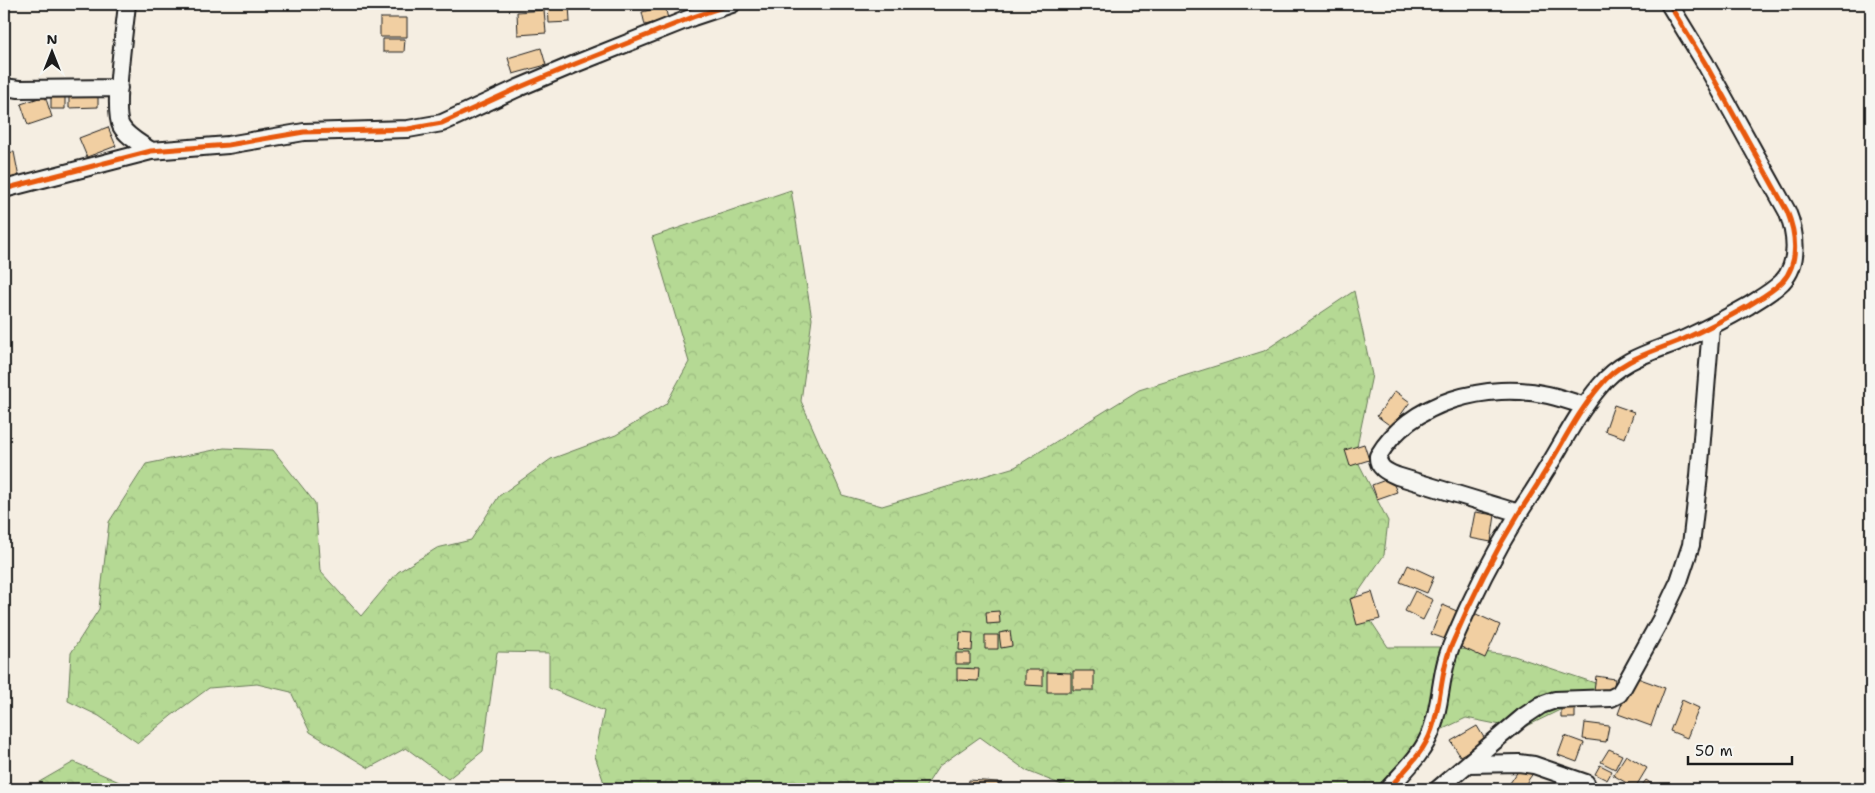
<svg xmlns="http://www.w3.org/2000/svg" width="1875" height="793" font-family="'Shantell Sans',sans-serif">
<defs>
<pattern id="forest-crowns" width="20" height="18" patternUnits="userSpaceOnUse" patternTransform="scale(1.25)"><rect width="20" height="18" fill="#b5d994"/><path d="M2 6a3 3 0 1 1 6 0M12 15a3 3 0 1 1 6 0" fill="none" stroke="#9bba7f"/></pattern>
</defs>
<rect width="100%" height="100%" fill="#f5eee2"/>
<filter id="ink" filterUnits="userSpaceOnUse"><feTurbulence type="fractalNoise" baseFrequency=".02" numOctaves="2"/><feDisplacementMap in="SourceGraphic" scale="10" xChannelSelector="R" yChannelSelector="G"/><feConvolveMatrix kernelMatrix="1 2 1 2 8 2 1 2 1" color-interpolation-filters="sRGB"/></filter>
<g filter="url(#ink)">
<path fill="url(#forest-crowns)" stroke="#687a58" d="M 791,190 L 812,319 L 801,401 L 842,495 L 882,506 L 1015,467 L 1139,390 L 1264,351 L 1354,291 L 1372,375 L 1355,456 L 1388,521 L 1384,555 L 1355,597 L 1388,647 L 1446,647 L 1514,656 L 1607,687 L 1521,729 L 1466,718 L 1422,739 L 1387,789 L 1072,789 L 1027,771 L 980,737 L 939,766 L 924,789 L 606,789 L 595,756 L 604,711 L 549,688 L 549,653 L 497,652 L 483,751 L 448,779 L 406,748 L 369,768 L 310,732 L 291,692 L 257,684 L 209,688 L 171,716 L 138,743 L 99,716 L 68,701 L 71,653 L 99,609 L 109,522 L 146,464 L 224,448 L 273,450 L 315,503 L 320,571 L 361,616 L 398,572 L 437,548 L 471,540 L 499,496 L 551,459 L 616,435 L 666,404 L 689,362 L 652,237 Z
M 74,762 L 135,789 L 27,789 Z"/>
<path fill="#f1cfa2" stroke="#1c1c1c" d="M 548,4 L 569,4 L 570,22 L 549,23 Z
M 665,6 L 668,19 L 645,25 L 642,12 Z
M 544,10 L 546,33 L 518,35 L 517,12 Z
M 380,18 L 407,18 L 407,37 L 380,37 Z
M 383,39 L 405,39 L 404,52 L 383,52 Z
M 541,48 L 546,65 L 513,74 L 508,58 Z
M 69,90 L 98,90 L 98,107 L 69,108 Z
M 45,96 L 52,117 L 28,125 L 21,104 Z
M 51,96 L 65,96 L 65,109 L 51,109 Z
M 108,127 L 116,146 L 87,157 L 79,138 Z
M 14,152 L 19,178 L 4,180 L 4,153 Z
M 1395,391 L 1410,402 L 1392,427 L 1377,416 Z
M 1614,405 L 1634,412 L 1625,438 L 1605,431 Z
M 1364,444 L 1369,460 L 1350,466 L 1345,450 Z
M 1391,478 L 1397,492 L 1377,499 L 1372,485 Z
M 1475,512 L 1495,515 L 1491,542 L 1470,538 Z
M 1408,565 L 1434,577 L 1427,593 L 1400,582 Z
M 1415,591 L 1433,600 L 1423,620 L 1405,611 Z
M 1372,592 L 1380,619 L 1357,625 L 1350,599 Z
M 1443,605 L 1459,612 L 1448,640 L 1431,634 Z
M 999,611 L 1000,623 L 987,624 L 986,612 Z
M 1474,613 L 1500,625 L 1485,658 L 1459,646 Z
M 1010,631 L 1012,646 L 1001,648 L 999,633 Z
M 960,632 L 973,633 L 972,651 L 959,650 Z
M 985,635 L 998,635 L 998,649 L 985,649 Z
M 956,653 L 970,653 L 970,664 L 956,664 Z
M 957,668 L 979,669 L 978,681 L 957,680 Z
M 1025,670 L 1043,670 L 1043,686 L 1025,685 Z
M 1073,671 L 1094,671 L 1094,690 L 1073,690 Z
M 1047,672 L 1071,673 L 1071,692 L 1047,692 Z
M 1596,676 L 1615,679 L 1613,693 L 1594,690 Z
M 1632,676 L 1665,688 L 1651,726 L 1618,714 Z
M 1682,700 L 1699,708 L 1687,738 L 1670,731 Z
M 1561,707 L 1575,707 L 1575,718 L 1561,718 Z
M 1585,723 L 1609,726 L 1606,742 L 1583,739 Z
M 1477,726 L 1486,741 L 1460,756 L 1451,741 Z
M 1565,736 L 1584,743 L 1577,762 L 1558,755 Z
M 1609,749 L 1622,755 L 1615,769 L 1601,762 Z
M 1626,755 L 1647,768 L 1635,788 L 1613,775 Z
M 1523,764 L 1534,772 L 1522,789 L 1513,789 L 1508,786 Z
M 1600,765 L 1612,771 L 1607,780 L 1595,774 Z
M 969,780 L 998,782 L 998,789 L 968,789 Z
M 1646,780 L 1659,789 L 1639,789 Z
M 1596,782 L 1607,789 L 1592,789 Z"/>
<g fill="none" stroke-linecap="round" stroke-linejoin="round">
<g stroke="#1c1c1c" stroke-width="20">
<path id="minor" d="M 127,4 C 125,28 112,109 121,126 C 127,137 142,144 151,151
M 4,87 L 19,89 L 119,88
M 4,189 L 151,151 L 228,145 L 304,132 L 408,129 L 442,123 L 518,88 L 575,64 L 693,17 L 732,4
M 1519,513 L 1397,476 C 1388,472 1377,468 1378,456 C 1411,401 1488,381 1548,395 C 1561,398 1573,402 1585,406
M 1468,764 L 1519,763 L 1534,765 L 1586,783
M 1388,789 C 1405,770 1424,753 1432,729 C 1442,701 1440,671 1452,644 C 1471,599 1493,555 1519,513 C 1527,500 1536,488 1543,475 C 1562,445 1577,413 1600,386 C 1622,358 1653,352 1684,339 C 1706,329 1727,318 1748,306 C 1759,299 1772,292 1782,282 C 1800,263 1796,233 1787,211 L 1705,63 L 1669,4
M 1438,789 L 1523,717 L 1541,705 L 1555,700 L 1611,698 L 1619,694 L 1624,686 L 1661,619 L 1679,581 L 1691,545 L 1699,476 L 1711,327"/>
</g>
<use href="#minor" stroke="#f6f6f2" stroke-width="16"/>
<g stroke="#f6f6f2" stroke-width="8">
<path id="cycleway" d="M 4,189 L 151,151 L 228,145 L 304,132 L 408,129 L 442,123 L 518,88 L 575,64 L 693,17 L 732,4
M 1388,789 C 1405,770 1424,753 1432,729 C 1442,701 1440,671 1452,644 C 1471,599 1493,555 1519,513 C 1527,500 1536,488 1543,475 C 1562,445 1577,413 1600,386 C 1622,358 1653,352 1684,339 C 1706,329 1727,318 1748,306 C 1759,299 1772,292 1782,282 C 1800,263 1796,233 1787,211 L 1705,63 L 1669,4"/>
</g>
<use href="#cycleway" stroke="#e8590c" stroke-width="5"/>
</g>
</g>
<rect width="1875" height="793" fill="none" stroke="#f6f6f2" stroke-width="20"/>
<rect x="10" y="10" width="1855" height="773" fill="none" stroke="#1c1c1c" stroke-width="2" filter="url(#ink)"/>
<g transform="translate(52 52)" stroke="#f6f6f2" stroke-width="4" paint-order="stroke">
<path d="M0-4L9 19L0 12L-9 19Z" fill="#1c1c1c"/>
<text y="-8" font-size="14" font-weight="bold" text-anchor="middle" fill="#1c1c1c">N</text>
</g>
<path d="M1688 756v8h104v-8" fill="none" stroke="#1c1c1c" stroke-width="2.5"/>
<text x="1695" y="756" font-size="15" fill="#1c1c1c" stroke="#f6f6f2" stroke-width="4" paint-order="stroke">50 m</text>
</svg>
